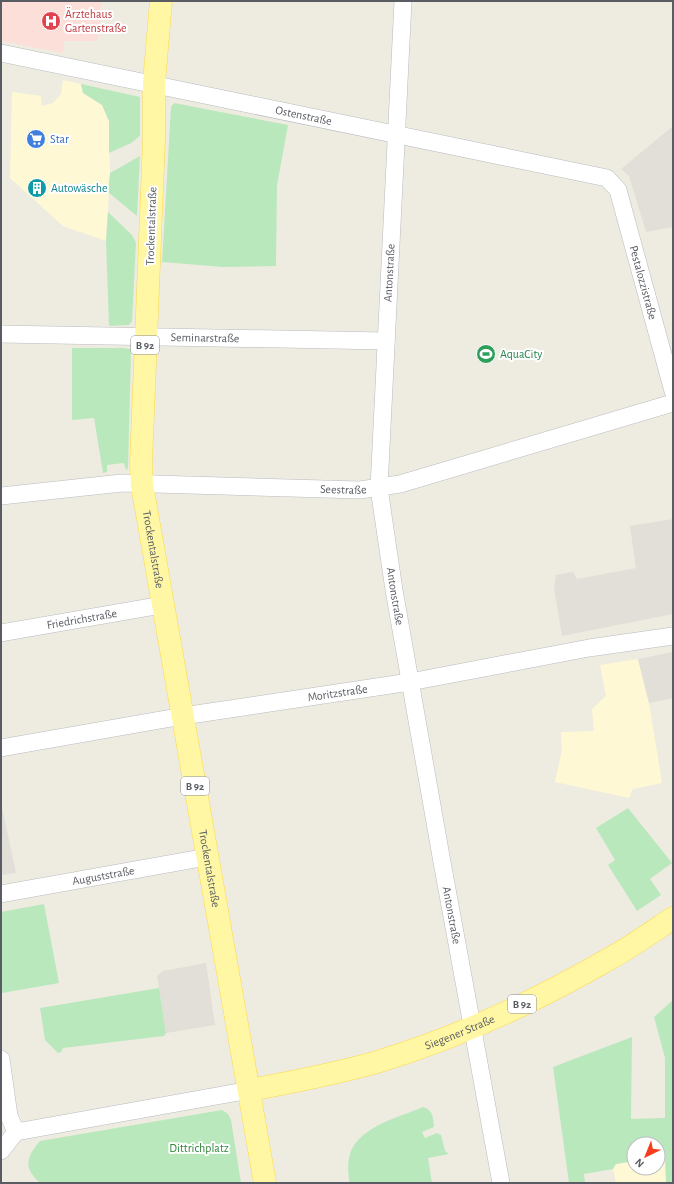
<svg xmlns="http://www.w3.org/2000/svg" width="674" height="1184" font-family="'Alegreya Sans',sans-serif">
<rect width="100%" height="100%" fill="#eeece0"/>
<path fill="#fff8d4" d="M 63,80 L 81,84 L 83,93 L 102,105 L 109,121 L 110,173 L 106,241 L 63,226 L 10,178 L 12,92 L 41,96 L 42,106 L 53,103 L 61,94 Z
M 638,659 L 649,703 L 662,783 L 633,789 L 629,798 L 555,782 L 562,750 L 561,732 L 594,731 L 592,709 L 606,696 L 600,665 Z
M 665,1156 L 666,1183 L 616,1183 L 613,1169 L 616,1164 L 634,1161 L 634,1168 L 658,1168 L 658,1157 Z"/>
<path fill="#e1dfd8" d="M 673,126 L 673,227 L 646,232 L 629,176 L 621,169 Z
M 673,519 L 673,614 L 562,636 L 554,589 L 556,575 L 573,572 L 577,579 L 636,568 L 630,526 Z
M 673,652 L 673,698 L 649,703 L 638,659 Z
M 1,803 L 16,873 L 1,875 Z
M 206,963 L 215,1025 L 166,1033 L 157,976 L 163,971 Z"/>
<path fill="#fddfda" d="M 1,1 L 102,1 L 98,41 L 64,41 L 63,53 L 1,41 Z"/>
<path fill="#bae8bd" d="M 81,84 L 140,97 L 140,136 L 131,143 L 109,153 L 109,121 L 102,105 L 83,93 Z
M 174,103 L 288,125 L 277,185 L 276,266 L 223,267 L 162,262 L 171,107 Z
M 140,156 L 137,216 L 108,192 L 110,173 Z
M 108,212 L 132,235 L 136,243 L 132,321 L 129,325 L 109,326 L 106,241 Z
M 72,348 L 123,348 L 130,349 L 131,352 L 128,468 L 126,470 L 124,463 L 107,465 L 107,472 L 103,473 L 94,418 L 72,420 Z
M 628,808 L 672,863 L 650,879 L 661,895 L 637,911 L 608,865 L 615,860 L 596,828 Z
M 44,904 L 59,983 L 2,993 L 1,912 Z
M 159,988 L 166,1033 L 164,1036 L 63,1048 L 61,1052 L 58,1053 L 45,1040 L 40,1008 Z
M 673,1000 L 673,1183 L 666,1183 L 665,1156 L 658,1157 L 658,1144 L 634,1144 L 634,1161 L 616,1164 L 613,1169 L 584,1174 L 585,1183 L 569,1183 L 553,1067 L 632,1037 L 631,1119 L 665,1118 L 665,1058 L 654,1017 Z
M 423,1107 C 433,1110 433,1117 434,1127 L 422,1132 L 425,1138 L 437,1133 L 441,1135 L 445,1151 L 449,1154 L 428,1158 L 432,1183 L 349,1183 C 349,1175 347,1166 349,1158 C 355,1127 398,1118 423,1107 Z
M 222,1110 L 228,1114 L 231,1120 L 241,1183 L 40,1183 C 23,1168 26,1157 40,1141 Z"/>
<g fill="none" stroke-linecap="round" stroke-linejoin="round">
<g stroke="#b8bbc1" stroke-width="18">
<g id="minor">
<path id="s1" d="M 403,1 L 379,488 L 394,590 L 442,862 L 501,1183"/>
<path id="s2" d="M 1,53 L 607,178 L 618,190 L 673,391"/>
<path id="s3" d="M 1,334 L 386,341"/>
<path id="s4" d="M 1,496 L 122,483 L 360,490 L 400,484 L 673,403"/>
<path id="s5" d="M 1,633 L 162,605"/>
<path id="s6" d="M 1,748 L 183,716 L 410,682 L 589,648 L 673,636"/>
<path id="s7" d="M 1,894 L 207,857"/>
<path d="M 1,1059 L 9,1116 L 16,1132"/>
<path d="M 1,1151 L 16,1132 L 250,1090"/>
</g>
</g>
<g stroke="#fdd849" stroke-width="23">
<g id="primary">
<path id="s8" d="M 161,1 L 154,83 L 154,140 L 141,463 L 142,485 L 265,1183"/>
<path id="s9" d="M 250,1090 C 293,1082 335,1074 377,1062 C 457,1038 536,1001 609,959 C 631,947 652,932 673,918"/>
</g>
</g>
<use href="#minor" stroke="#fff" stroke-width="17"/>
<use href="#primary" stroke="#fff7a4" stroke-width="22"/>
<path stroke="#b4b5b6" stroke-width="1" d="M 1,1182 L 2,1183"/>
</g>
<defs>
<g id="hospital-disc" transform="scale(1)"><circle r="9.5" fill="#e0444e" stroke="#fff"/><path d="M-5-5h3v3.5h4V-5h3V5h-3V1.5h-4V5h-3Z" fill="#fff"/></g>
<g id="supermarket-disc" transform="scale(1)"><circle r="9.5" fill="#3f7fe0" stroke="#fff"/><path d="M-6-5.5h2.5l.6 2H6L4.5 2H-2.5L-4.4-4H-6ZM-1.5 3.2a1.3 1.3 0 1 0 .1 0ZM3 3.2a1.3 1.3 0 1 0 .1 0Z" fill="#fff"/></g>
<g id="building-disc" transform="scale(1)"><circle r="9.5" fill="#0f9aa8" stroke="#fff"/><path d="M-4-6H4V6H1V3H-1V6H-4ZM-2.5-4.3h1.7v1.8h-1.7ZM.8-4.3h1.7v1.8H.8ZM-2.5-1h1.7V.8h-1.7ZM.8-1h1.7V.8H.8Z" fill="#fff"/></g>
<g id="stadium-disc" transform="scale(1)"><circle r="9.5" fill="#2e9e5b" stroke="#fff"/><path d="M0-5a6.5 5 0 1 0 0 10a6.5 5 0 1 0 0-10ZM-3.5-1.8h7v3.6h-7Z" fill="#fff"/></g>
</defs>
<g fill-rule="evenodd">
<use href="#hospital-disc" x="51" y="21"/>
<use href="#supermarket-disc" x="36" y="139"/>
<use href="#building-disc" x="37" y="188"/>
<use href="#stadium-disc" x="486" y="354"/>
</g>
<g text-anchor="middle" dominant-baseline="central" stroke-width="4" stroke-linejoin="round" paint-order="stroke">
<g fill="#fff" stroke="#8b8e92" stroke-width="1">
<rect x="131" y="336" width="28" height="18" rx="3"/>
<rect x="181" y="777" width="28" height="18" rx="3"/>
<rect x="508" y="995" width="28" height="18" rx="3"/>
</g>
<g font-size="11" font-weight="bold" fill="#595d63">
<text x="145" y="345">B 92</text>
<text x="195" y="786">B 92</text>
<text x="522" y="1004">B 92</text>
</g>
<g font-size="12" fill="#be3a42" stroke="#fff" text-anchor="start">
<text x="65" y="14">Ärztehaus<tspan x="65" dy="14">Gartenstraße</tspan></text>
</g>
<g font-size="12" fill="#595d63" stroke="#fff">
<text stroke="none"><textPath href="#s2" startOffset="309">Ostenstraße</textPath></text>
<text transform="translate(151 226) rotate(-88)">Trockentalstraße</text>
<text transform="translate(389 273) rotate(-87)">Antonstraße</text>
<text stroke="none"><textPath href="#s2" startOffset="731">Pestalozzistraße</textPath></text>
<text stroke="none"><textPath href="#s3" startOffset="204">Seminarstraße</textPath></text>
<text stroke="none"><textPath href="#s4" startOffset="343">Seestraße</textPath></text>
<text stroke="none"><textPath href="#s8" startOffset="550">Trockentalstraße</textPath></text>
<text stroke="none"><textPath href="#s1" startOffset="597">Antonstraße</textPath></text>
<text stroke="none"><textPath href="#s5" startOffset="82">Friedrichstraße</textPath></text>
<text stroke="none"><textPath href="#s6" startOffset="341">Moritzstraße</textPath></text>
<text stroke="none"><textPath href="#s8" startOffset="874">Trockentalstraße</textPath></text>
<text stroke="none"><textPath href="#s7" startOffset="104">Auguststraße</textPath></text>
<text stroke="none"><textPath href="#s1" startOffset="921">Antonstraße</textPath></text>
<text stroke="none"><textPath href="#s9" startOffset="218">Siegener Straße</textPath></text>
</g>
<g font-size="12" fill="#366cbe" stroke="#fff" text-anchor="start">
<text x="50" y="139">Star</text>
</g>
<g font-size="12" fill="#0d838f" stroke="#fff" text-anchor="start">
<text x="51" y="188">Autowäsche</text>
</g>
<g font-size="12" fill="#27864d" stroke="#fff" text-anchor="start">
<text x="500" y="354">AquaCity</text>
</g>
<g font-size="12" fill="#2d8638" stroke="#fff">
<text x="199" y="1148">Dittrichplatz</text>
</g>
</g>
<rect width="674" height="1184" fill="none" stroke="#595d63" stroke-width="4"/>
<g transform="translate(646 1156) rotate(223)"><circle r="19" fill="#ffffff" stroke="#bdbec1"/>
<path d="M0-3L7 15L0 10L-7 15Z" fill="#f83d1c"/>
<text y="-6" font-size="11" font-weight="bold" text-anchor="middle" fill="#595d63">N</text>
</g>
</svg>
